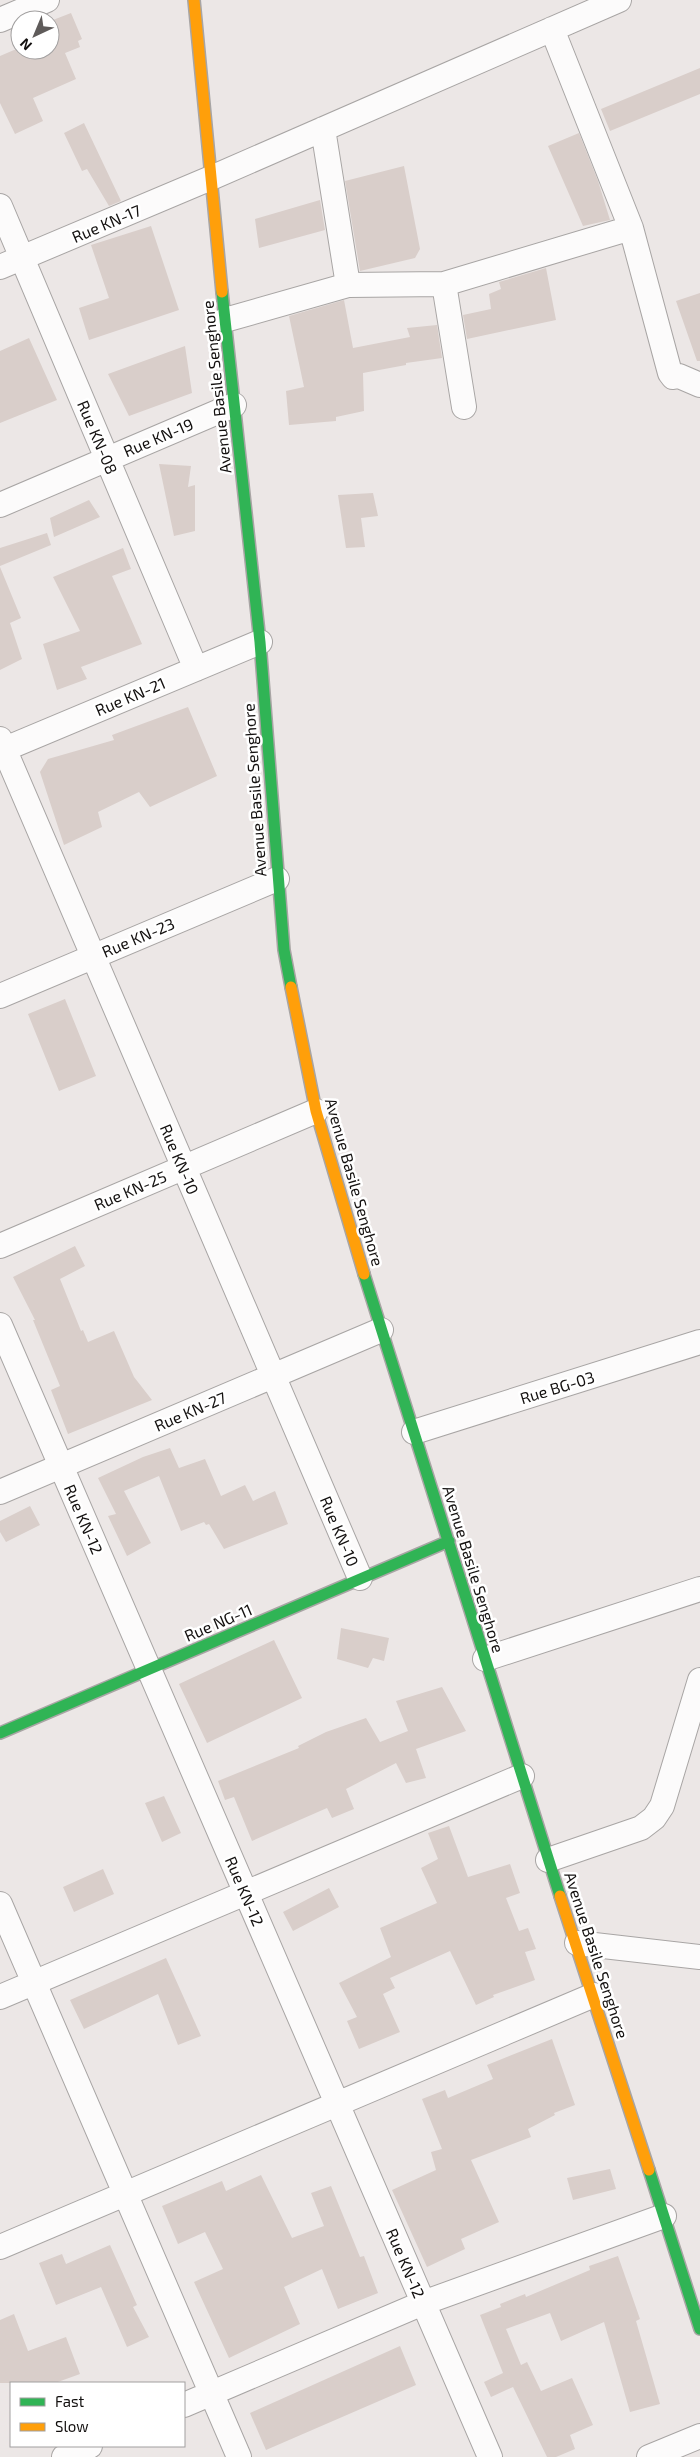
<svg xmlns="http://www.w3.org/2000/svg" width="700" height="2457" font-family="'Exo 2',sans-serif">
<rect width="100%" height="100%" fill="#ece7e6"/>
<path fill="#d9ceca" d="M 71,13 L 82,39 L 78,41 L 80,47 L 65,53 L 76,79 L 33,98 L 43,121 L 15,134 L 0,103 L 0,56 L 14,50 L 50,50 L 50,28 L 55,26 L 53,20 Z
M 700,68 L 700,94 L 610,131 L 601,109 Z
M 84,123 L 121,201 L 109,206 L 87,169 L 82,171 L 64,133 Z
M 579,133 L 598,181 L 610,220 L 583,226 L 548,146 Z
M 404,166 L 420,249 L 415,258 L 360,271 L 345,181 Z
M 320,200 L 325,230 L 259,248 L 255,219 Z
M 151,226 L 179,310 L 89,340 L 79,308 L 109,298 L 91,245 Z
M 546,268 L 556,320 L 467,339 L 463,315 L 491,309 L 489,294 L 501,289 L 499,282 Z
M 700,293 L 700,361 L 697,361 L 676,301 Z
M 344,300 L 353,348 L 410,337 L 407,328 L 437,325 L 442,358 L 406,363 L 406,365 L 363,373 L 364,411 L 336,417 L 336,421 L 289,425 L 286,391 L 304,387 L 289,316 Z
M 29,338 L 57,400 L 0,423 L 0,351 Z
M 185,346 L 192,393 L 129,416 L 108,374 Z
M 159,464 L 191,466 L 188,487 L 195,485 L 195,531 L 174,536 Z
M 373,493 L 378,516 L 361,518 L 365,547 L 346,548 L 338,495 Z
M 89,500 L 100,517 L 54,537 L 50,518 Z
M 47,533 L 51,545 L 0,566 L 0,548 Z
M 123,548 L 131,569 L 112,576 L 142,644 L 81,667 L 87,679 L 57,690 L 43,644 L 80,631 L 53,577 Z
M 0,567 L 21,618 L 10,623 L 22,659 L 0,670 Z
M 188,707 L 217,776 L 150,807 L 139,792 L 98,812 L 102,827 L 64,845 L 40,772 L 48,759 L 114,740 L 112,735 Z
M 65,999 L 96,1076 L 59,1091 L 28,1014 Z
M 75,1246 L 85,1266 L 60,1279 L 81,1331 L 83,1330 L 88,1342 L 114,1331 L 134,1377 L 152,1400 L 68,1434 L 51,1390 L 60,1386 L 33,1320 L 35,1320 L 13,1277 Z
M 170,1448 L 179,1468 L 205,1459 L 221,1496 L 245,1485 L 253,1501 L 275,1491 L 288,1524 L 224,1549 L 209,1524 L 206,1525 L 204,1522 L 181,1531 L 159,1476 L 124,1491 L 151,1543 L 127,1556 L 108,1516 L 116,1514 L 98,1478 L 143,1457 Z
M 30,1506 L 40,1525 L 6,1542 L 0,1532 L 0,1521 Z
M 341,1628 L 389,1638 L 384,1661 L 373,1658 L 368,1668 L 337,1659 Z
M 274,1640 L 302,1698 L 207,1743 L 179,1684 Z
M 442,1687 L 466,1731 L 416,1749 L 426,1778 L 406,1783 L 396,1763 L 346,1789 L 354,1809 L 332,1818 L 327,1808 L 252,1841 L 234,1797 L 225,1800 L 218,1781 L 299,1748 L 298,1746 L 326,1732 L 366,1718 L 380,1742 L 408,1731 L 396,1701 Z
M 164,1796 L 181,1833 L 162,1842 L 145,1803 Z
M 449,1826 L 468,1877 L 510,1864 L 520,1893 L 506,1898 L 519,1931 L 528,1928 L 536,1949 L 525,1952 L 535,1980 L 493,1995 L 494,1997 L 476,2005 L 450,1951 L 390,1978 L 395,1988 L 383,1994 L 400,2032 L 359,2049 L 347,2021 L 357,2017 L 339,1983 L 391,1957 L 380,1928 L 437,1903 L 421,1868 L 438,1859 L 428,1833 Z
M 103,1869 L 114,1894 L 74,1912 L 63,1887 Z
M 329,1888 L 339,1907 L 293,1931 L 283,1912 Z
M 166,1958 L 201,2036 L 178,2045 L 158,1994 L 84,2029 L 70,2000 Z
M 552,2039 L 575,2105 L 554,2113 L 555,2115 L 528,2129 L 531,2137 L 471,2160 L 499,2222 L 461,2239 L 465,2249 L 427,2267 L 392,2190 L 436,2170 L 431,2152 L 442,2149 L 422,2099 L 445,2090 L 448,2098 L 493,2079 L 487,2065 Z
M 610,2169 L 616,2189 L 573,2200 L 567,2178 Z
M 261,2175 L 292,2238 L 324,2226 L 311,2193 L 331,2186 L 360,2257 L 364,2256 L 378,2293 L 338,2309 L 322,2269 L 284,2287 L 300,2324 L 229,2358 L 194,2282 L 223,2269 L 205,2232 L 178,2244 L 162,2206 L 222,2181 L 226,2191 Z
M 110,2245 L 137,2305 L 133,2307 L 149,2337 L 127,2347 L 101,2287 L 56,2305 L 39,2263 L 62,2254 L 66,2264 Z
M 618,2256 L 640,2319 L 636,2321 L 660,2404 L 630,2412 L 604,2322 L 561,2341 L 550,2313 L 506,2329 L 521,2365 L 527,2362 L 541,2391 L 572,2378 L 593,2425 L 570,2435 L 575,2449 L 556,2457 L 547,2457 L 513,2387 L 491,2397 L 484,2382 L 503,2373 L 480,2315 L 501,2307 L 500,2304 L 525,2294 L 526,2297 L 590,2270 L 589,2266 Z
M 14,2314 L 28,2351 L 66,2337 L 80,2374 L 55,2383 L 0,2383 L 0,2320 Z
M 400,2346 L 416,2385 L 266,2450 L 250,2413 Z"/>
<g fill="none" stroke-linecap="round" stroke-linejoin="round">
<g stroke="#a8a5a4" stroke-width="26">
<path id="street" d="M 0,20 L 47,0
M 552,29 L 631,228 L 670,373 L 673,377 L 679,376 L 700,385
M 323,129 L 348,285
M 0,206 L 196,669
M 0,267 L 211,178 L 619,0
M 444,284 L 464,407
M 225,320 L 348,285 L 444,284 L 631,228
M 0,505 L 234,405
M 0,739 L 360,1578
M 0,751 L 260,642
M 0,996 L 277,879
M 0,1246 L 316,1111
M 0,1325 L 490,2457
M 414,1432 L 700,1342
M 0,1492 L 381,1330
M 485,1659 L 700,1589
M 548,1860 L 641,1828 L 654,1818 L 662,1806 L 700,1680
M 0,1904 L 239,2457
M 577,1943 L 700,1957
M 0,1997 L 522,1776
M 0,2247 L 594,1995
M 184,2405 L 423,2303 L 664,2216
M 64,2457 L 90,2446
M 649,2457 L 700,2436"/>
</g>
<g stroke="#a8a5a4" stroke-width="14">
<path id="fast" d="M 222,292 L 260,642 L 284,950 L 291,987
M 364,1274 L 560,1896
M 0,1733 L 449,1541
M 649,2170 L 700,2329"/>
</g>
<g stroke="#a8a5a4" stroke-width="14">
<path id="slow" d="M 194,0 L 222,292
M 291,987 L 316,1111 L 364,1274
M 560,1896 L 649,2170"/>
</g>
<use href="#street" stroke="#fcfbfb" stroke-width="24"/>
<use href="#fast" stroke="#30b455" stroke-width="11"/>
<use href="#slow" stroke="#ff9f0a" stroke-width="11"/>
</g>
<g text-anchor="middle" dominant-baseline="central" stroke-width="5" stroke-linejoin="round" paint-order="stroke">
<g font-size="16" fill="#13100f" stroke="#fff">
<text transform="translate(106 223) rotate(-23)">Rue KN-17</text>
<text transform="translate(216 387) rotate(-96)">Avenue Basile Senghore</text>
<text transform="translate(98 437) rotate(67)">Rue KN-08</text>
<text transform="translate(158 437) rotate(-23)">Rue KN-19</text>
<text transform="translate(130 696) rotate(-23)">Rue KN-21</text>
<text transform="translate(254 790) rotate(-94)">Avenue Basile Senghore</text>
<text transform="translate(138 937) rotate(-23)">Rue KN-23</text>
<text transform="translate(180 1159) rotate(67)">Rue KN-10</text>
<text transform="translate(355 1182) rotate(74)">Avenue Basile Senghore</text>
<text transform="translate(130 1190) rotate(-23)">Rue KN-25</text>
<text transform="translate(557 1387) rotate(-17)">Rue BG-03</text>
<text transform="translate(190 1411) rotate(-23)">Rue KN-27</text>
<text transform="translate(84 1519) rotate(67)">Rue KN-12</text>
<text transform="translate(340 1531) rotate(67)">Rue KN-10</text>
<text transform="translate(474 1569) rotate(73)">Avenue Basile Senghore</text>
<text transform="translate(218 1622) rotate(-23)">Rue NG-11</text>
<text transform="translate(245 1891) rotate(67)">Rue KN-12</text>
<text transform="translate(597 1955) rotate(72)">Avenue Basile Senghore</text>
<text transform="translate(406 2263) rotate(67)">Rue KN-12</text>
</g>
</g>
<rect x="10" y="2382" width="175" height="65" fill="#ffffff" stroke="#a19f9f"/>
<rect x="20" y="2398" width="25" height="8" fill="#30b455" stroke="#a19f9f"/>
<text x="55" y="2407" font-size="15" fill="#13100f">Fast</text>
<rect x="20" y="2423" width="25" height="8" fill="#ff9f0a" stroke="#a19f9f"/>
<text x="55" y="2432" font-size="15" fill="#13100f">Slow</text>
<g transform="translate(35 35) rotate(224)"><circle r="24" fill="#ffffff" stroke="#a19f9f"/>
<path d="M0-4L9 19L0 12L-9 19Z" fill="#5f5b5a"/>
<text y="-8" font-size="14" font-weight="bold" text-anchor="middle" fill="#13100f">N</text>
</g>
</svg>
